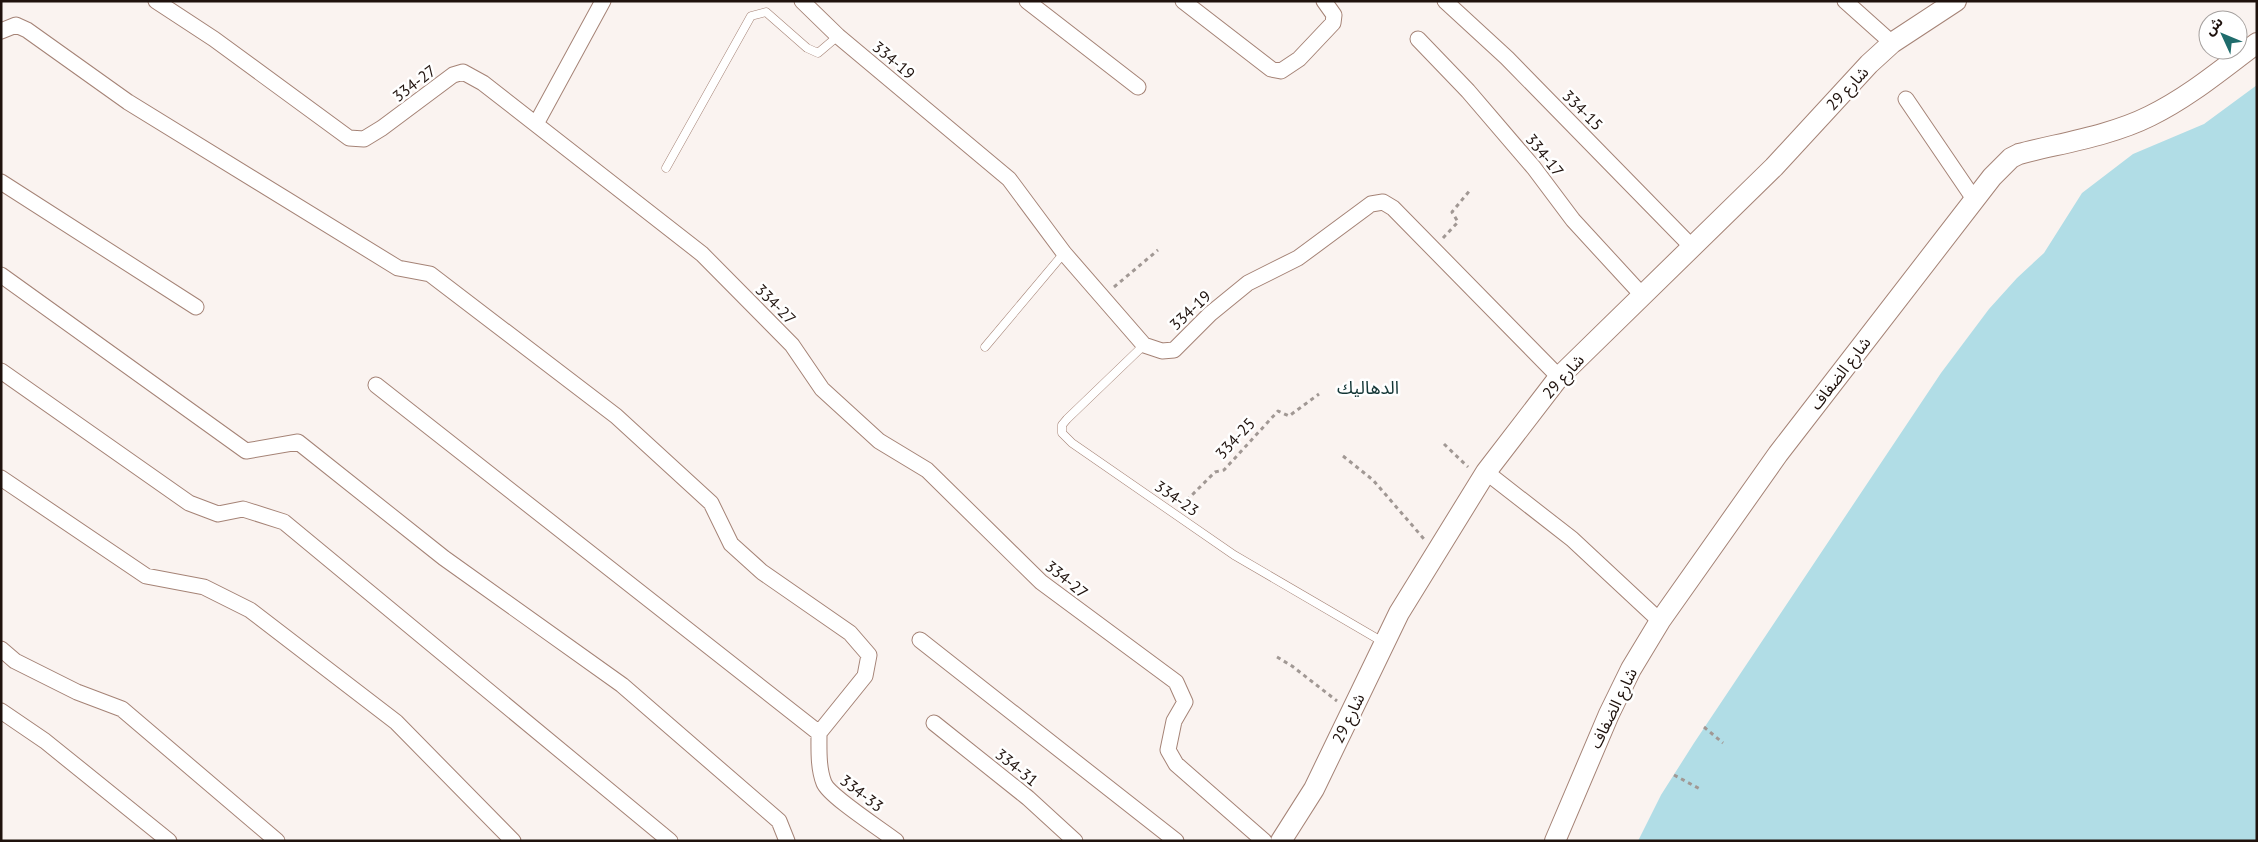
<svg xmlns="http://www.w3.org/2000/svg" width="2258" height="842" font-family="'PT Sans','Noto Sans Arabic',sans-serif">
<rect width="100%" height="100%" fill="#faf3f0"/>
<path fill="#b1dde6" d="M 2257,85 L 2257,841 L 1638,841 L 1661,795 L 1694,743 L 1941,373 L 1989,309 L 2017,278 L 2044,253 L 2082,193 L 2133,154 L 2204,124 Z"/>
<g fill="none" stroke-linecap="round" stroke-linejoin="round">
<g stroke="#a58376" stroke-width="9">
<path id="lane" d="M 666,168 L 751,16 L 766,12 L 807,48 L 818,53 L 838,36
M 1144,345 L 1067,419 L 1062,425 L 1062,433 L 1072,443 L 1234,555 L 1383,642
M 985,347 L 1064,253"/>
</g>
<g stroke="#a58376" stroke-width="17">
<path id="street" d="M 156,1 L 214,39 L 349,138 L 364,139 L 382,128 L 453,75 L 463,72 L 483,83 L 702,254 L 792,345 L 822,389 L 879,441 L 927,470 L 1041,582 L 1176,682 L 1185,702 L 1174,721 L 1168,750 L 1176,764 L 1264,841
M 802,1 L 838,36 L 1009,179 L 1064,253 L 1144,345 L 1162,351 L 1174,350 L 1210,314 L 1248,283 L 1298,258 L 1371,204 L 1383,202 L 1393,208 L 1559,377
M 1027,1 L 1138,87
M 1183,1 L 1271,69 L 1281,71 L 1299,59 L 1333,23 L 1334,15 L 1324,1
M 1445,1 L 1507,58 L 1692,247
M 1845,1 L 1892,43
M 1,31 L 16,25 L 27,30 L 128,102 L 398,268 L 430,274 L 616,416 L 711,503 L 731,544 L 762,572 L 850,633 L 869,655 L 865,676 L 819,733
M 1418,39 L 1468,91 L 1534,168 L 1573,220 L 1642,295
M 1906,99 L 1974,199
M 536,124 L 603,1
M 1,182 L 196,307
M 1,275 L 246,451 L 298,442 L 444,558 L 622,685 L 779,821 L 787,841
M 1,371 L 189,503 L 218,514 L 243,509 L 284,522 L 670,841
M 376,385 L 819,733
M 1486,472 L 1572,539 L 1660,621
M 1,478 L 146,576 L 204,587 L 250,610 L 396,722 L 513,841
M 920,640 L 1176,841
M 1,649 L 15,661 L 77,692 L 122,709 L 277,841
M 1,711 L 45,741 L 169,841
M 934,723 L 1028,798 L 1075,841
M 819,733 C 819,749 818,768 824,783 C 829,796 882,830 896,841"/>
</g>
<g stroke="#a58376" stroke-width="22">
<path id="secondary" d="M 1281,841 L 1314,789 L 1399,613 L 1486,472 L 1559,377 L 1774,167 L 1869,64 L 1892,43 L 1956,1
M 1555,841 L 1609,714 L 1631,669 L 1660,621 L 1778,454 L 1992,177 L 2011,158 L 2019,154 C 2061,143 2110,136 2150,116 C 2189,97 2222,69 2257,43"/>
</g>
<path stroke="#a19894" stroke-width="3" stroke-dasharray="4 4" stroke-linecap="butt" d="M 1443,238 L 1458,222 L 1452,212 L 1471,189
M 1114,287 L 1158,250
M 1444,444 L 1468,467
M 1343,456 L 1373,480 L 1424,539
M 1181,506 L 1215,472 L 1224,470 L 1278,411 L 1289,416 L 1319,394
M 1277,657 L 1292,666 L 1337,701
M 1704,727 L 1723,743
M 1674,775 L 1700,789"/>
<use href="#lane" stroke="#fff" stroke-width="8"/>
<use href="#street" stroke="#fff" stroke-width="15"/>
<use href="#secondary" stroke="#fff" stroke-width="20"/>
</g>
<g text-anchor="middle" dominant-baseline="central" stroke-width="5" stroke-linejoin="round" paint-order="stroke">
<g font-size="16" fill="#1f120d" stroke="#fff">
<text transform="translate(894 60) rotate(40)">334-19</text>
<text transform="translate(414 83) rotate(-37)">334-27</text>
<text transform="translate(1847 88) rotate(-47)">شارع 29</text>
<text transform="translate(1583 110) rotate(45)">334-15</text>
<text transform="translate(1545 155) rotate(51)">334-17</text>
<text transform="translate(776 304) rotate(45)">334-27</text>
<text transform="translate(1190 310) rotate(-43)">334-19</text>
<text transform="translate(1840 373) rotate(-52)">شارع الضفاف</text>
<text transform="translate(1563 376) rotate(-48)">شارع 29</text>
<text transform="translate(1235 438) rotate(-47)">334-25</text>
<text transform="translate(1177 498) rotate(35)">334-23</text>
<text transform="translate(1067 579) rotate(39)">334-27</text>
<text transform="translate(1613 708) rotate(-64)">شارع الضفاف</text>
<text transform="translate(1348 718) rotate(-64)">شارع 29</text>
<text transform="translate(1017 767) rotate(39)">334-31</text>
<text transform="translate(862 793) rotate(38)">334-33</text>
</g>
<g font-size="18" fill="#133636" stroke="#fff">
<text x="1368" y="387">الدهاليك</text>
</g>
</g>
<rect width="2258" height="842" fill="none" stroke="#1f120d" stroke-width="5"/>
<g transform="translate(2223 35) rotate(314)"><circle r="24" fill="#ffffff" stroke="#a5a09e"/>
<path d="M0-4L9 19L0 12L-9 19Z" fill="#1f6c6c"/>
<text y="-8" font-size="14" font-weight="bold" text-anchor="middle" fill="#1f120d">ش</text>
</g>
</svg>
